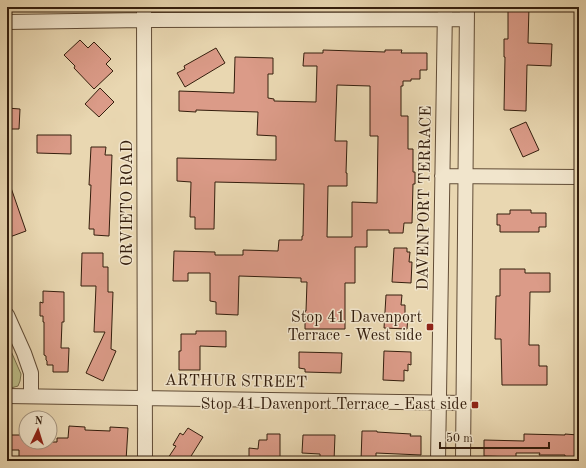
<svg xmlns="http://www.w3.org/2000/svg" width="586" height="468" font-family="'Old Standard TT',serif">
<rect width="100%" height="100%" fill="#e9d7b1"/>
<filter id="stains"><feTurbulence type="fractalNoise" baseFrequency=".005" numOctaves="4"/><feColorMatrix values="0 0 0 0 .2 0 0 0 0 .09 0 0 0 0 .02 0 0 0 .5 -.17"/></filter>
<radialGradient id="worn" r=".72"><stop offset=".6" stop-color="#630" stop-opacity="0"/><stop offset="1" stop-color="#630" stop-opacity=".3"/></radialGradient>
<path fill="#bcbd88" stroke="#786e4a" d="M 7,342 L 21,374 L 20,381 L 18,386 L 11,388 L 7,388 Z"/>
<path fill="#db9b88" stroke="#341e0d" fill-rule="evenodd" d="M 508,7 L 529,7 L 528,43 L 552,44 L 551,66 L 527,65 L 526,111 L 504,110 L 505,57 L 504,57 L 504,39 L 508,39 Z
M 80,40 L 88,48 L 94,42 L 111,59 L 106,64 L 113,71 L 94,89 L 74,68 L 75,66 L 64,55 Z
M 216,48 L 225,63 L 185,87 L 177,73 L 185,69 L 184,66 Z
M 323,50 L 385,52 L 385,50 L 402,50 L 401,53 L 427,53 L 427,70 L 420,70 L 420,79 L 411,79 L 411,81 L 403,81 L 403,86 L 401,86 L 401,116 L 408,116 L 408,149 L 413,149 L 413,172 L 415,172 L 415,184 L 413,184 L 412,223 L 404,223 L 403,233 L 389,233 L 389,230 L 367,230 L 367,247 L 355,247 L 355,283 L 345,283 L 345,329 L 305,329 L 305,311 L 306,311 L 307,282 L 301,282 L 301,278 L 239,276 L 238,315 L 216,314 L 216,302 L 210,301 L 210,273 L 188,273 L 188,281 L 173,281 L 174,251 L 215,252 L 215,255 L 243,255 L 243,250 L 278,251 L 279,240 L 302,240 L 302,236 L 303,236 L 304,184 L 215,182 L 214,229 L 195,229 L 195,217 L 190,217 L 191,182 L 177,181 L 177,158 L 276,160 L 276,136 L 257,135 L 258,112 L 196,110 L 196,112 L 179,111 L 179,91 L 234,93 L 235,57 L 273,58 L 273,74 L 268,74 L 268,98 L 274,99 L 274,101 L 316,102 L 317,66 L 303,66 L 304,53 L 323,53 ZM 337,85 L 370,86 L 370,136 L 378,136 L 377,203 L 352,202 L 352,237 L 327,237 L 328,186 L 347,186 L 347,173 L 346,173 L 347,141 L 335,141 Z
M 100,88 L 114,102 L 99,117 L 85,104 Z
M 7,108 L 20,109 L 19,129 L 7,129 Z
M 526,122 L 539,150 L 523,157 L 510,129 Z
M 37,135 L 71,135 L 71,154 L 37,153 Z
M 91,147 L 106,147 L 105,155 L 112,155 L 109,236 L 94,235 L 94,229 L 89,229 L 91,185 L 89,185 Z
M 9,182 L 26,231 L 7,238 L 7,183 Z
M 510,210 L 531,210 L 531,213 L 546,213 L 546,227 L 539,227 L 539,232 L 500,232 L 500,225 L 497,225 L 497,214 L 510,214 Z
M 394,248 L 407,248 L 407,252 L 410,252 L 409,262 L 412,262 L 411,283 L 392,282 Z
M 82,253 L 103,253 L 103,267 L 108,267 L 108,292 L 113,292 L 111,349 L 116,351 L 103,381 L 86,373 L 105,332 L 94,332 L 96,286 L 81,286 Z
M 500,269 L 525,269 L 525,273 L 550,273 L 550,292 L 530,292 L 529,345 L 539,345 L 539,366 L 547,366 L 547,385 L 502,385 L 501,339 L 495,339 L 496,296 L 500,296 Z
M 43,291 L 64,292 L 64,322 L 62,322 L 61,348 L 69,348 L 68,372 L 53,372 L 53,365 L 47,365 L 47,361 L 46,360 L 46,356 L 44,355 L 44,322 L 43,322 L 43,316 L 40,316 L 40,302 L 43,303 Z
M 386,295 L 402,295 L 401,305 L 405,305 L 405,316 L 408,316 L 407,329 L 384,328 Z
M 196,331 L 226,331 L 226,347 L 200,346 L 200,370 L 179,370 L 179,351 L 181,351 L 181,334 L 196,334 Z
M 384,351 L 411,352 L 411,365 L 408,364 L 408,371 L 404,370 L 404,381 L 383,380 Z
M 299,352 L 342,353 L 341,373 L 305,372 L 305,369 L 299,368 Z
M 69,426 L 85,427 L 85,430 L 110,431 L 110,427 L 128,428 L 126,461 L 19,461 L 19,450 L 10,450 L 11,435 L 26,435 L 26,442 L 57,442 L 57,438 L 68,438 Z
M 188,428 L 203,437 L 188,461 L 166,461 L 176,446 L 173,445 L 180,433 L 183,435 Z
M 362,431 L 377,431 L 377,432 L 411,434 L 410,436 L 421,436 L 421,455 L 376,453 L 376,461 L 361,461 Z
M 267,434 L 280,434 L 280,461 L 249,461 L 249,448 L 258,449 L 259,440 L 267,440 Z
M 524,434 L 565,435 L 565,434 L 578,435 L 578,441 L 579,441 L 579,461 L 565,461 L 565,455 L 539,455 L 540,453 L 516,453 L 516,457 L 484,456 L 484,440 L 524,441 Z
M 303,435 L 335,435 L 334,461 L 320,461 L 320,454 L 302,453 Z"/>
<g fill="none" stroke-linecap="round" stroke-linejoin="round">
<g stroke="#614c36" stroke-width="16">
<path id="minor" d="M 144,7 L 145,461
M 7,22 L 144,20 L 467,19
M 442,176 L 579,177
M 7,315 L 24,353 L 31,373 L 31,396
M 7,396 L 464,403
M 438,461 L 445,7
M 463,461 L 467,7"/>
</g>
<use href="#minor" stroke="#f1e5cc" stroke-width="14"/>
</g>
<g fill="#8f2418" stroke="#f1e5cc" stroke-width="1.5">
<rect x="426" y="323" width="8" height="8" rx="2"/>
<rect x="471" y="401" width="8" height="8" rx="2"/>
</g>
<g text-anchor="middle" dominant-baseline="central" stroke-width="3" stroke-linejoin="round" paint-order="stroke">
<g font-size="16" fill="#341e0d" stroke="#f1e5cc">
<text transform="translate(425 198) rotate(-89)">DAVENPORT TERRACE</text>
<text transform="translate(128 203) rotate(-90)">ORVIETO ROAD</text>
<text transform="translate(236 382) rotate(1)">ARTHUR STREET</text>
</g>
<g font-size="16" fill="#341e0d" stroke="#f1e5cc" text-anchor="end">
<text x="422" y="318">Stop 41 Davenport<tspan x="422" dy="18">Terrace - West side</tspan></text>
<text x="467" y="405">Stop 41 Davenport Terrace - East side</text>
</g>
</g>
<rect width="586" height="468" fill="none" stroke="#e9d7b1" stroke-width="24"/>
<rect x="8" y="8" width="570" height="452" fill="none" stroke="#341e0d" stroke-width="2"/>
<rect x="12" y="12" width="562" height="444" fill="none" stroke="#341e0d"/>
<g transform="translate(38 430) rotate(4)"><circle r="19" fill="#f1e5cc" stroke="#a59580"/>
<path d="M0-3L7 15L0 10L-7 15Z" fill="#8f2418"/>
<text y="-6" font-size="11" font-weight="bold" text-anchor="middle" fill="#341e0d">N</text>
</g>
<path d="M440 442v6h109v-6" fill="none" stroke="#341e0d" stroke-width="2"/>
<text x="446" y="442" font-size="12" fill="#341e0d" stroke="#f1e5cc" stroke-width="3" paint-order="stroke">50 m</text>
<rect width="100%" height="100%" filter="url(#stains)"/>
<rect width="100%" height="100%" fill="url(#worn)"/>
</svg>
